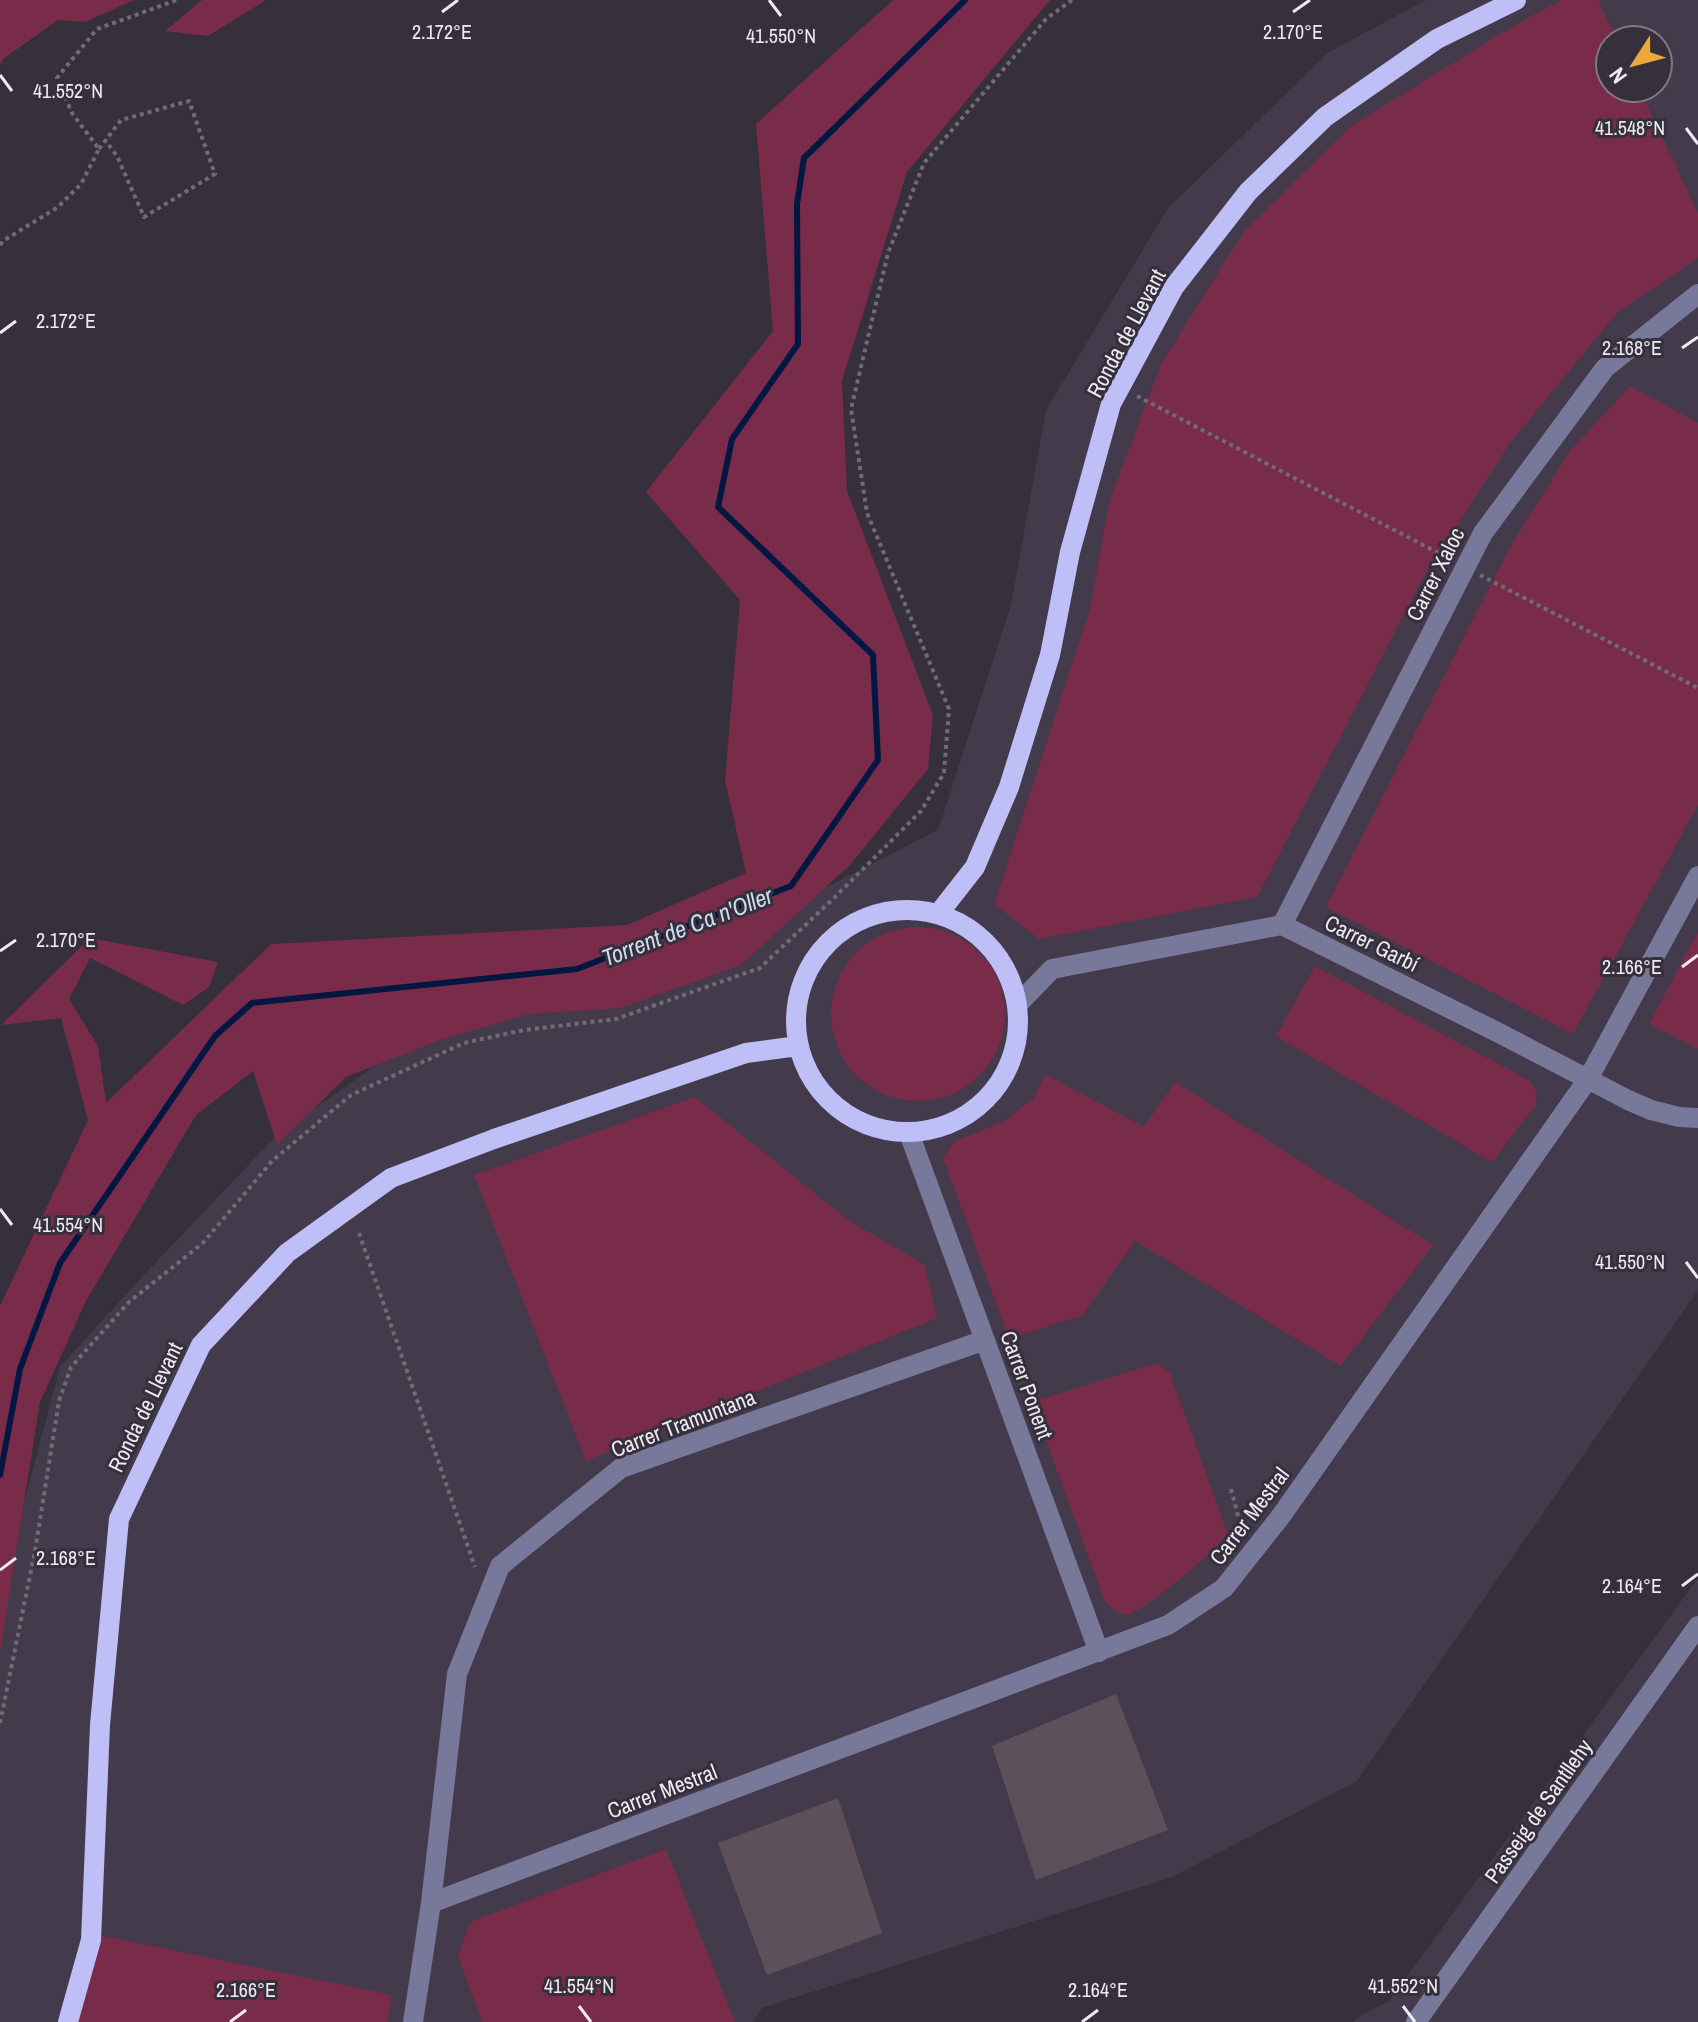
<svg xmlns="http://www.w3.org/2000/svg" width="1698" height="2022" font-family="'Archivo Narrow',sans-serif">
<rect width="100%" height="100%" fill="#362f3c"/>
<path fill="#433a4b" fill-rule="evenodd" d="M 1426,0 L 1698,0 L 1698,1290 L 1357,1781 L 1172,1877 L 762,2008 L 753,2022 L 0,2022 L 0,1593 L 60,1367 L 140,1279 L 277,1135 L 393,1053 L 791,905 L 938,830 L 1011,605 L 1046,410 L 1168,208 L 1329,52 ZM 1610,40 L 1658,40 L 1658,88 L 1610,88 Z
M 1698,1578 L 1698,2022 L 1352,2022 L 1364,2013 L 1388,2002 Z"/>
<path fill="#782c49" d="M 0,0 L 134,0 L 85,22 L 58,20 L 3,59 L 0,66 Z
M 202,0 L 266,0 L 208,36 L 165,31 Z
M 893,0 L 1050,0 L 907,172 L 842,381 L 847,491 L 933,715 L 928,769 L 850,865 L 741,965 L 621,1008 L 529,1014 L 440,1040 L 346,1077 L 277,1145 L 253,1071 L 196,1115 L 86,1301 L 40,1402 L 0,1652 L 0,1306 L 88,1120 L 61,1018 L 1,1025 L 90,938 L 218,962 L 209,987 L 183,1005 L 90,958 L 69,999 L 98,1046 L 106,1103 L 271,944 L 627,925 L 746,873 L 725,780 L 740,600 L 646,492 L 773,331 L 756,124 Z
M 1561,0 L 1598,0 L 1617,40 L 1610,40 L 1610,88 L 1639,88 L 1698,213 L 1698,258 L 1617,313 L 1510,443 L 1423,578 L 1257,897 L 1039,939 L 994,904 L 1090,609 L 1109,502 L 1161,364 L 1243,233 L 1351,126 L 1515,25 Z
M 1630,386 L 1698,423 L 1698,805 L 1573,1034 L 1326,907 L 1510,547 L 1570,451 Z
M831 1014a87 87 0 1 1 174 0a87 87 0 1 1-174 0Z
M 1698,932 L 1698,1049 L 1649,1024 Z
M 1315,966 L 1529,1080 L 1537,1092 L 1536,1105 L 1492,1162 L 1276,1036 Z
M 1045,1074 L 1144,1127 L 1175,1082 L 1433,1245 L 1341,1366 L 1135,1241 L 1083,1315 L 1009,1339 L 943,1157 L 955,1141 L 1003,1122 L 1034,1098 Z
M 695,1097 L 848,1220 L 925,1265 L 937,1318 L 586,1461 L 474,1175 Z
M 1157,1363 L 1170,1373 L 1228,1534 C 1198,1565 1167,1593 1129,1615 L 1115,1611 L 1105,1602 L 1032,1402 Z
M 666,1849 L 735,2022 L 482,2022 L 458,1957 L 470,1922 Z
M 99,1935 L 392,1995 L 387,2022 L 78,2022 Z"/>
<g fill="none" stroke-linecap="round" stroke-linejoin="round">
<path stroke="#001643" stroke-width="6" d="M 0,1475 L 20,1369 L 60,1263 L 215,1036 L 252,1003 L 577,969 L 791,886 L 878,760 L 873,655 L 718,507 L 732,439 L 798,344 L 797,204 L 804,158 L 965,0"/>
</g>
<path fill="#5e505b" d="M 1116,1694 L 1168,1830 L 1036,1880 L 992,1746 Z
M 838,1798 L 882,1933 L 767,1975 L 718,1843 Z"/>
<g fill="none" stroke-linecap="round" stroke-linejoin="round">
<path stroke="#716b76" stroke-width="4" stroke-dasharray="4 4" stroke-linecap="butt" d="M 99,149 L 121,120 L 189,101 L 215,174 L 144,217 L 117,156 L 105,140
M 0,245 L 3,241 L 58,207 L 81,184 L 99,149 L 72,113 L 57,78 L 97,29 L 177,0
M 1137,396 L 1448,558
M 1480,575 L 1698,688
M 359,1233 L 475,1567
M 1231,1489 L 1242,1531
M 0,1723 L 35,1551 L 59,1401 L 71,1367 L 129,1302 L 203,1243 L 272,1161 L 351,1095 L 464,1043 L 524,1030 L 616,1019 L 760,968 L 834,898 L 921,811 L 944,773 L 949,709 L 867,513 L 851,409 L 888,253 L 924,163 L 1046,19 L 1072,0"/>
<path stroke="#78789a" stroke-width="20" d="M 1282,925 L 1483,533 L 1605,368 L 1698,294
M 1018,1004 L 1052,969 L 1282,925 L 1499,1033 L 1628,1100 L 1651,1110 L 1679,1117 L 1698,1118
M 909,1133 L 1099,1652
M 431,1903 L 1168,1625 L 1224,1588 L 1281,1516 L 1588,1079 L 1698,876
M 413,2022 L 431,1903 L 457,1674 L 500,1566 L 621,1468 L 985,1340
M 1416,2022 L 1698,1626"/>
<path stroke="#bebff7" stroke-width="20" d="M796 1021a111 111 0 1 1 222 0a111 111 0 1 1-222 0Z
M 939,913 L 975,867 L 1009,787 L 1050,655 L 1070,552 L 1111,404 L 1174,287 L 1248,192 L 1325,117 L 1437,39 L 1516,0
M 68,2022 L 91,1940 L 100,1725 L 119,1519 L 201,1345 L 287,1253 L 391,1178 L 494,1139 L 746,1053 L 798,1046"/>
</g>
<path fill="none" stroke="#eee9f2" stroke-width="3" d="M 769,0 L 781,16M 442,12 L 458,0M 1293,12 L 1310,0M 0,75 L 12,91M 1686,128 L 1698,144M 0,333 L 16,321M 1682,348 L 1698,337M 0,951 L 16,940M 1682,967 L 1698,955M 0,1209 L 12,1225M 1686,1262 L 1698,1278M 0,1570 L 16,1558M 1682,1586 L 1698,1574M 579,2006 L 591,2022M 1403,2006 L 1415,2022M 230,2022 L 246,2010M 1082,2022 L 1098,2010"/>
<g text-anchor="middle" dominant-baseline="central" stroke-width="6" stroke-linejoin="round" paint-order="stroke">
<g font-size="22" fill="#eee9f2" stroke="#362f3c">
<text transform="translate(1126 333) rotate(-62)">Ronda de Llevant</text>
<text transform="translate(1435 574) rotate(-63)">Carrer Xaloc</text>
<text transform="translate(1372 943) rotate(26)">Carrer Garbí</text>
<text transform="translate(1027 1385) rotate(70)">Carrer Ponent</text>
<text transform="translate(145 1407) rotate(-64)">Ronda de Llevant</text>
<text transform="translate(683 1423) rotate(-21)">Carrer Tramuntana</text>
<text transform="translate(1249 1516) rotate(-53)">Carrer Mestral</text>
<text transform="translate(662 1791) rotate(-21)">Carrer Mestral</text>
<text transform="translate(1538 1811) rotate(-55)">Passeig de Santllehy</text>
</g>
<g font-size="24" font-style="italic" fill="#cedbed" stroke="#362f3c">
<text transform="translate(687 926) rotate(-21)">Torrent de Ca n'Oller</text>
</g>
</g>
<g font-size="20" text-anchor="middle" fill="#eee9f2" stroke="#362f3c" stroke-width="6" stroke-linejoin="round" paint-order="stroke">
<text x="442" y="39">2.172°E</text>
<text x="1293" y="39">2.170°E</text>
<text x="781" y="43">41.550°N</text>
<text x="68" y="98">41.552°N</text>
<text x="1630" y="135">41.548°N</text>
<text x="66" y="328">2.172°E</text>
<text x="1632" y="355">2.168°E</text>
<text x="66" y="947">2.170°E</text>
<text x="1632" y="974">2.166°E</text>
<text x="68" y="1232">41.554°N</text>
<text x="1630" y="1269">41.550°N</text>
<text x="66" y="1565">2.168°E</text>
<text x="1632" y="1593">2.164°E</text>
<text x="579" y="1993">41.554°N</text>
<text x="1403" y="1993">41.552°N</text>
<text x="246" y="1997">2.166°E</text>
<text x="1098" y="1997">2.164°E</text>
</g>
<g transform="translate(1634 64) rotate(234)"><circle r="38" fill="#362f3c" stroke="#807985" stroke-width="2"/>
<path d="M0-6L14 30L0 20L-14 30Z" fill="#eba93a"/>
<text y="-12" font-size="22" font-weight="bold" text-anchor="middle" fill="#eee9f2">N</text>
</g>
</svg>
